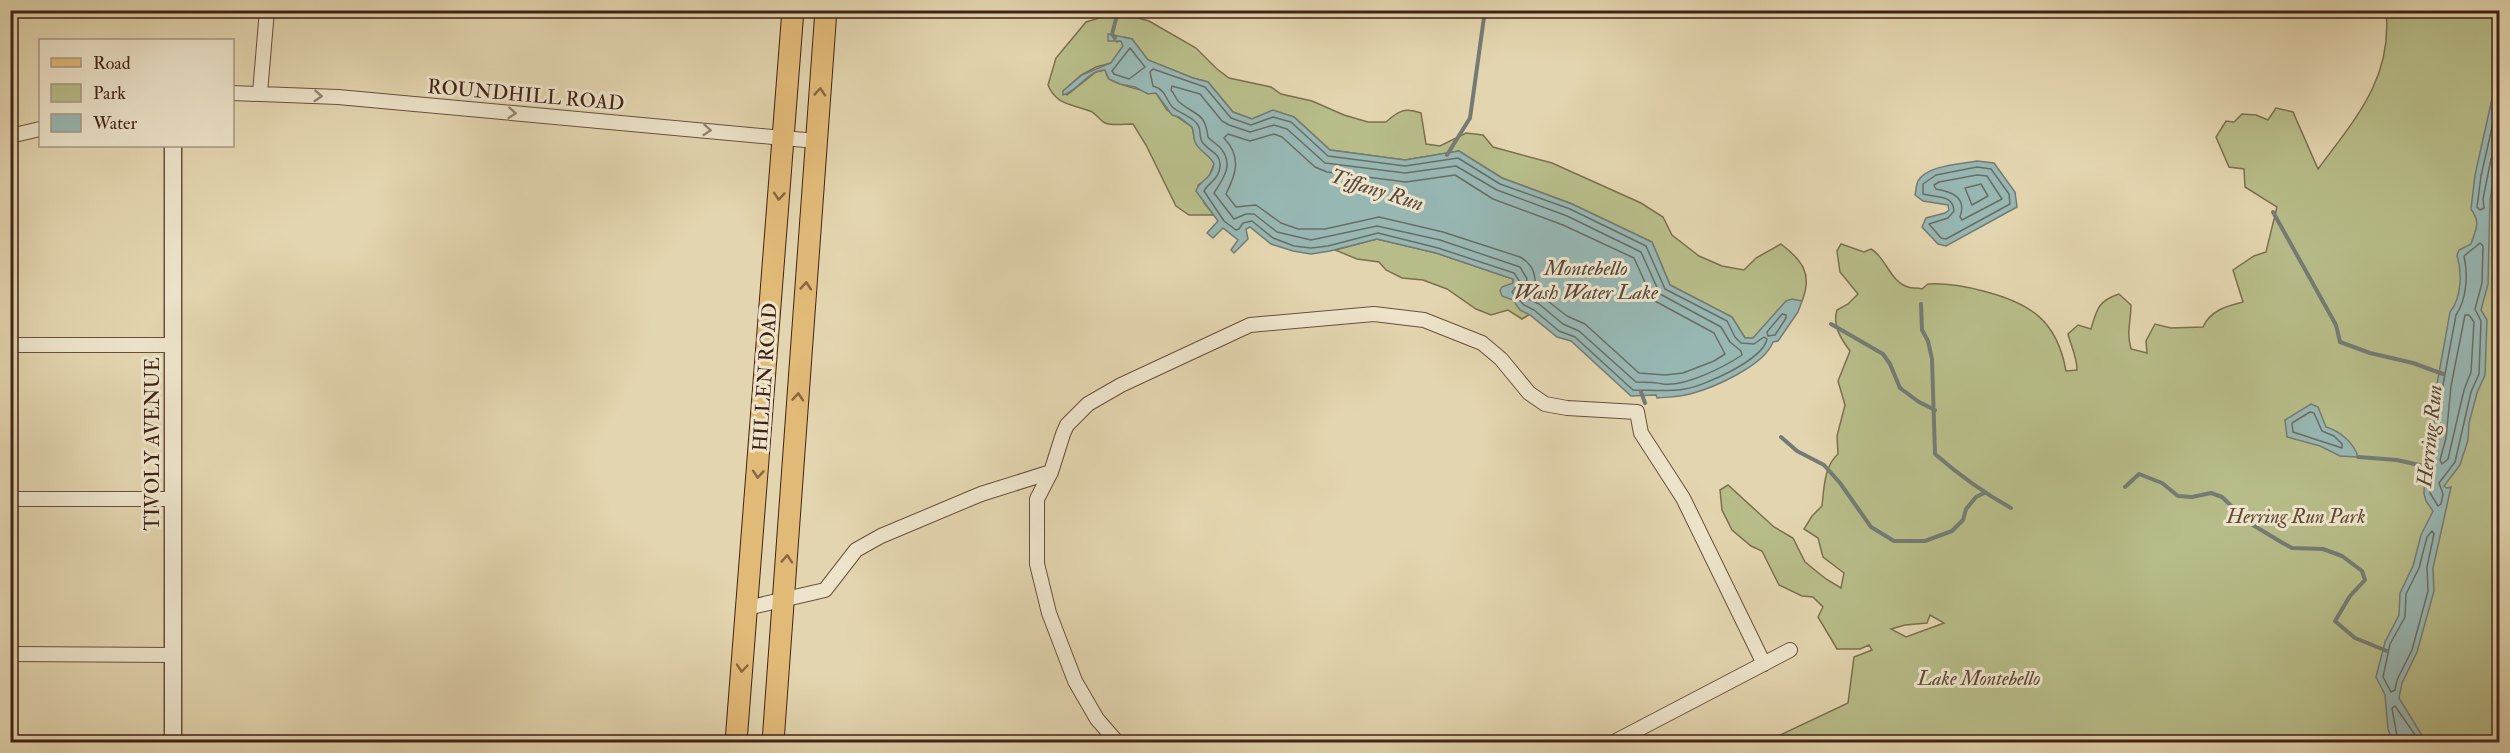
<svg xmlns="http://www.w3.org/2000/svg" width="2510" height="753" font-family="'IM FELL Double Pica',serif">
<rect width="100%" height="100%" fill="#e3d5af"/>
<filter id="stains"><feTurbulence type="fractalNoise" baseFrequency=".00333" numOctaves="4"/><feColorMatrix values="0 0 0 0 .2 0 0 0 0 .09 0 0 0 0 .02 0 0 0 .5 -.17"/></filter>
<radialGradient id="worn" r=".72"><stop offset=".6" stop-color="#630" stop-opacity="0"/><stop offset="1" stop-color="#630" stop-opacity=".3"/></radialGradient>
<path fill="#b7bc88" stroke="#7c6f4f" stroke-width="1.5" fill-rule="evenodd" d="M 2386,11 L 2499,11 L 2499,742 L 1756,742 L 1778,736 L 1848,703 L 1854,657 L 1872,650 L 1869,645 L 1860,649 L 1837,649 L 1818,617 L 1823,607 L 1813,597 L 1802,596 L 1779,585 L 1762,551 L 1751,546 L 1732,530 L 1722,510 L 1720,490 L 1728,485 L 1774,527 L 1793,538 L 1805,562 L 1826,579 L 1841,588 L 1844,573 L 1823,557 L 1818,538 L 1804,529 L 1812,516 L 1822,506 C 1824,489 1824,466 1838,454 L 1837,436 L 1845,405 L 1838,381 L 1850,351 C 1841,339 1832,325 1837,310 L 1848,304 L 1858,294 L 1840,272 L 1837,251 L 1841,244 L 1864,252 L 1871,249 C 1886,257 1890,282 1908,287 C 1912,289 1917,287 1922,289 L 1928,284 C 1947,283 1964,286 1983,291 C 2030,303 2057,320 2066,371 L 2077,370 C 2077,357 2071,346 2068,334 L 2078,325 L 2091,329 C 2097,309 2098,301 2119,294 L 2131,305 C 2131,324 2126,329 2131,349 L 2147,353 L 2146,341 L 2155,324 L 2171,328 L 2203,327 C 2210,311 2226,306 2243,302 L 2233,270 L 2254,256 L 2266,252 L 2277,207 L 2245,187 L 2244,169 L 2229,167 L 2216,137 L 2226,121 L 2234,122 L 2242,114 L 2256,115 L 2268,120 L 2276,108 L 2293,112 L 2318,169 C 2355,119 2393,78 2386,11 ZM 1930,615 L 1944,623 L 1906,637 L 1891,629 L 1905,625 L 1927,623 Z
M 1109,15 L 1127,15 L 1149,21 L 1196,48 L 1217,69 L 1229,78 L 1271,87 L 1281,94 L 1312,101 L 1344,115 L 1368,122 L 1386,122 C 1398,111 1405,107 1421,113 L 1426,144 L 1440,146 L 1466,133 L 1483,135 L 1493,147 L 1552,163 L 1641,203 L 1663,217 L 1672,235 L 1699,256 L 1722,266 L 1744,270 L 1756,258 L 1781,244 C 1802,260 1813,274 1802,301 L 1787,301 L 1753,338 L 1745,338 L 1732,317 L 1670,285 L 1652,242 L 1572,204 L 1502,178 L 1459,151 L 1405,160 L 1330,150 L 1294,117 L 1273,111 L 1252,119 L 1233,112 L 1208,82 L 1193,78 L 1148,60 L 1132,39 L 1124,37 L 1116,42 L 1121,41 L 1123,46 L 1111,63 L 1096,67 L 1081,75 L 1063,91 L 1067,95 L 1096,72 L 1105,70 C 1106,73 1107,77 1109,79 C 1116,84 1149,93 1156,93 L 1167,110 L 1192,127 C 1194,131 1193,137 1195,141 C 1199,151 1210,154 1214,164 L 1208,179 L 1198,185 L 1204,203 L 1214,215 L 1189,215 L 1176,206 L 1146,145 L 1133,124 C 1124,124 1113,126 1105,123 C 1099,120 1096,113 1090,111 C 1072,104 1056,105 1048,85 L 1056,58 L 1086,22 Z
M 1377,239 L 1436,253 L 1513,279 C 1515,297 1508,304 1530,314 L 1522,319 L 1508,310 L 1491,315 L 1476,309 L 1447,289 L 1423,280 L 1402,278 L 1386,270 L 1379,262 L 1357,259 L 1335,250 Z"/>
<path fill="#97b7b3" stroke="#757b74" stroke-width="1.5" d="M 1108,34 L 1132,39 L 1148,60 L 1193,78 L 1208,82 L 1233,112 L 1252,119 L 1273,110 L 1294,117 L 1330,150 L 1405,160 L 1459,151 L 1502,178 L 1572,204 L 1652,242 L 1670,285 L 1732,317 L 1745,338 L 1753,338 L 1786,301 L 1792,299 L 1802,301 L 1798,312 L 1778,341 L 1773,342 C 1764,366 1713,388 1690,394 C 1679,397 1668,397 1657,398 L 1656,395 L 1631,396 L 1571,341 L 1557,337 L 1530,315 L 1520,310 L 1513,300 L 1502,296 L 1500,291 L 1502,287 L 1513,283 L 1513,279 L 1436,253 L 1377,239 L 1330,251 L 1311,254 L 1293,251 L 1271,244 L 1250,227 L 1246,229 L 1248,239 L 1234,253 L 1231,250 L 1238,240 L 1223,228 L 1213,238 L 1207,233 L 1218,221 L 1196,191 C 1199,180 1211,181 1214,164 C 1210,154 1199,152 1195,142 C 1193,137 1194,131 1192,127 L 1179,117 L 1172,115 L 1156,93 L 1148,94 L 1135,87 L 1120,84 L 1109,79 L 1105,70 C 1088,70 1078,91 1063,95 L 1063,91 L 1082,75 L 1111,63 L 1123,46 L 1121,41 L 1108,41 Z
M 2499,78 L 2499,149 L 2490,200 L 2488,284 L 2481,310 L 2487,320 L 2485,375 L 2477,393 L 2469,423 L 2468,440 L 2460,465 L 2444,486 L 2447,488 L 2451,487 L 2433,568 L 2434,591 L 2417,652 L 2402,683 L 2399,698 L 2426,742 L 2393,742 L 2388,729 L 2385,695 L 2376,677 L 2385,642 L 2399,615 L 2400,593 L 2413,566 L 2421,535 L 2433,511 L 2426,501 L 2424,494 L 2425,463 L 2433,436 L 2437,384 L 2450,312 C 2462,297 2462,272 2457,255 L 2459,250 L 2471,244 C 2476,228 2481,223 2471,209 L 2475,175 L 2494,90 Z
M 1977,161 L 1994,163 L 2015,192 L 2017,207 L 1946,246 L 1938,244 L 1922,227 L 1926,218 L 1945,213 L 1949,210 L 1948,205 L 1923,201 L 1915,195 C 1916,191 1916,185 1918,181 C 1927,165 1961,164 1977,161 Z
M 2311,404 L 2318,407 L 2326,427 C 2340,431 2354,443 2358,457 L 2340,456 L 2320,446 L 2287,437 L 2285,420 Z"/>
<g fill="none" stroke-linecap="round" stroke-linejoin="round">
<path stroke="#6c6c64" stroke-width="1.5" d="M 1130,48 L 1145,67 L 1129,79 L 1114,74 L 1112,71 Z
M 1153,69 L 1205,87 L 1231,118 L 1251,125 L 1273,117 L 1291,122 L 1328,156 L 1405,166 L 1458,158 L 1500,184 L 1570,209 L 1646,246 L 1665,289 L 1727,321 L 1735,337 L 1741,343 L 1754,344 L 1764,337 L 1767,339 C 1763,360 1704,386 1685,389 C 1667,392 1651,390 1633,390 L 1575,337 L 1559,331 L 1534,310 L 1524,305 L 1512,292 L 1520,282 L 1514,273 L 1438,248 L 1378,233 L 1328,246 L 1311,248 L 1294,246 L 1273,238 L 1252,221 L 1243,223 L 1239,229 L 1236,230 L 1224,221 L 1204,191 C 1208,183 1221,178 1220,164 C 1220,153 1209,151 1203,143 C 1198,137 1202,131 1198,125 C 1193,117 1182,114 1175,109 C 1166,104 1168,90 1153,86 L 1150,72 Z
M 1172,86 L 1200,94 L 1222,121 L 1229,125 L 1250,132 L 1274,125 L 1287,129 L 1325,163 L 1405,173 L 1456,166 L 1497,190 L 1567,216 L 1641,252 L 1660,294 L 1721,327 L 1730,342 L 1741,351 L 1742,355 C 1724,367 1685,387 1663,384 C 1654,382 1645,382 1636,382 L 1579,331 L 1563,324 L 1539,304 L 1529,299 L 1524,292 L 1527,279 L 1520,267 L 1440,240 L 1377,226 L 1311,240 L 1277,232 L 1254,214 L 1246,214 L 1234,219 L 1214,193 C 1222,180 1234,166 1222,150 C 1219,145 1212,142 1208,137 C 1205,112 1196,116 1179,102 C 1176,99 1174,93 1171,90 Z
M 2500,92 L 2481,176 L 2477,207 L 2480,210 L 2484,208 L 2483,199 L 2491,159 L 2494,155 L 2500,154
M 1228,134 L 1250,141 L 1274,134 L 1282,137 L 1315,167 L 1327,172 L 1406,182 L 1455,175 L 1493,199 L 1563,225 L 1634,258 L 1653,300 L 1714,333 L 1725,354 L 1714,361 L 1683,373 L 1665,375 L 1639,373 L 1585,324 L 1567,316 L 1536,292 C 1535,277 1536,266 1520,257 L 1443,232 L 1379,217 L 1325,229 L 1298,229 L 1281,223 L 1256,205 L 1236,207 L 1226,194 C 1236,174 1242,157 1224,138 Z
M 1977,167 L 1991,169 L 2009,194 L 2010,204 L 1946,239 L 1941,238 L 1929,224 L 1948,218 L 1954,211 C 1953,194 1936,198 1923,194 L 1923,184 L 1936,175 Z
M 1977,175 L 1987,176 L 2002,199 L 1962,220 L 1960,217 C 1967,197 1952,192 1936,189 L 1934,185 L 1939,182 Z
M 1981,184 L 1988,196 L 1972,205 L 1965,188 Z
M 2480,243 L 2483,246 L 2482,283 L 2475,309 L 2481,321 L 2479,374 L 2471,392 L 2455,462 L 2439,483 L 2443,494 L 2441,504 L 2438,506 L 2430,493 L 2431,464 L 2439,437 L 2443,385 L 2456,315 C 2467,299 2468,274 2464,256 Z
M 1782,314 L 1786,315 L 1786,318 L 1775,335 L 1768,336 L 1767,332 Z
M 2465,315 L 2469,315 L 2474,322 L 2471,372 L 2464,390 L 2448,459 L 2442,464 L 2440,460 L 2446,438 L 2451,386 Z
M 2310,412 L 2314,413 L 2322,431 L 2334,436 L 2342,444 L 2342,448 L 2293,432 L 2292,423 Z
M 2432,531 L 2434,534 L 2427,567 L 2428,591 L 2412,650 L 2397,680 L 2395,690 L 2391,692 L 2383,677 L 2390,644 L 2405,617 L 2406,594 L 2419,568 L 2427,537 Z
M 2398,742 L 2392,708 L 2395,706 L 2420,742"/>
<path stroke="#757b74" stroke-width="4" d="M 1115,38 L 1112,34 L 1117,15 L 1116,10
M 1447,155 L 1470,118 L 1485,10
M 2273,212 L 2336,325 L 2340,342 L 2370,353 L 2413,363 L 2443,374
M 1921,304 L 1922,330 L 1928,341 L 1932,359 L 1935,454 C 1959,475 1984,493 2011,508
M 1831,324 L 1883,354 L 1890,364 L 1900,388 L 1919,402 L 1935,410
M 1641,392 L 1645,403
M 1781,437 L 1797,451 L 1824,465 L 1840,483 L 1871,527 L 1894,541 L 1925,541 L 1952,531 L 1963,520 L 1966,509 L 1976,497 L 1984,493
M 2358,457 L 2397,460 L 2428,467
M 2125,487 L 2139,474 L 2162,483 L 2178,496 L 2192,497 L 2211,493 L 2222,497 L 2248,522 L 2281,542 L 2292,548 L 2323,549 L 2342,556 L 2362,571 L 2365,580 L 2350,596 L 2335,621 L 2355,638 L 2387,651"/>
<g stroke="#6a4f3c" stroke-width="16">
<path id="minor" d="M 232,93 L 338,97 L 816,141
M 260,93 L 267,10
M 10,136 L 40,129
M 10,345 L 173,345
M 10,499 L 173,499
M 747,608 L 825,590 L 856,550 L 881,536 L 981,494 L 1051,472
M 10,654 L 173,655
M 1117,742 L 1097,719 L 1075,681 L 1049,613 L 1037,564 L 1037,499 L 1051,472 L 1063,434 L 1067,425 L 1088,404 L 1121,385 L 1250,325 L 1374,314 L 1424,320 L 1482,343 L 1501,359 L 1529,393 L 1545,404 L 1567,408 L 1637,412 L 1641,433 L 1683,498 L 1764,664
M 1614,742 L 1790,650"/>
</g>
<g stroke="#6a4f3c" stroke-width="19">
<path id="tertiary" d="M 173,742 L 173,146"/>
</g>
<g stroke="#412216" stroke-width="23">
<path id="primary" d="M 736,742 L 793,10
M 773,742 L 826,10"/>
</g>
<use href="#minor" stroke="#ede4cb" stroke-width="14"/>
<use href="#tertiary" stroke="#ede4cb" stroke-width="16"/>
<use href="#primary" stroke="#e2ba78" stroke-width="21"/>
</g>
<defs><path id="oneway-chevron" d="M-2-3.5L2.5 0L-2 3.5" fill="none" stroke-width="1.6" stroke-linecap="round" stroke-linejoin="round" transform="scale(1.5)"/></defs>
<g stroke="#896642">
<use href="#oneway-chevron" transform="translate(820 92) rotate(-86)"/>
<use href="#oneway-chevron" transform="translate(779 196) rotate(94)"/>
<use href="#oneway-chevron" transform="translate(806 286) rotate(-86)"/>
<use href="#oneway-chevron" transform="translate(798 397) rotate(-86)"/>
<use href="#oneway-chevron" transform="translate(758 474) rotate(94)"/>
<use href="#oneway-chevron" transform="translate(787 559) rotate(-86)"/>
<use href="#oneway-chevron" transform="translate(742 668) rotate(95)"/>
</g>
<g stroke="#978370">
<use href="#oneway-chevron" transform="translate(318 96) rotate(4)"/>
<use href="#oneway-chevron" transform="translate(512 113) rotate(5)"/>
<use href="#oneway-chevron" transform="translate(707 130) rotate(5)"/>
</g>
<g text-anchor="middle" dominant-baseline="central" stroke-width="6" stroke-linejoin="round" paint-order="stroke">
<g font-size="20" fill="#412216" stroke="#ede4cb">
<text transform="translate(526 95) rotate(5)">ROUNDHILL ROAD</text>
<text transform="translate(765 377) rotate(-86)">HILLEN ROAD</text>
<text transform="translate(152 444) rotate(-90)">TIVOLY AVENUE</text>
</g>
<g font-size="20" font-style="italic" fill="#5e4832" stroke="#ede4cb">
<text x="2296" y="516">Herring Run Park</text>
<text x="1979" y="678">Lake Montebello</text>
</g>
<g font-size="21" font-style="italic" fill="#56473d" stroke="#ede4cb">
<text transform="translate(1377 190) rotate(18)">Tiffany Run</text>
<text x="1586" y="268">Montebello<tspan x="1586" dy="24">Wash Water Lake</tspan></text>
<text transform="translate(2430 436) rotate(-84)">Herring Run</text>
</g>
</g>
<rect width="2510" height="753" fill="none" stroke="#e3d5af" stroke-width="36"/>
<rect x="12" y="12" width="2486" height="729" fill="none" stroke="#412216" stroke-width="3"/>
<rect x="18" y="18" width="2474" height="717" fill="none" stroke="#412216" stroke-width="1.5"/>
<rect x="39" y="39" width="195" height="108" fill="#ede4cb" stroke="#a89683" stroke-width="1.5"/>
<rect x="51" y="58" width="30" height="9" fill="#e2ba78" stroke="#a89683" stroke-width="1.5"/>
<text x="93" y="69" font-size="18" fill="#412216">Road</text>
<rect x="51" y="84" width="30" height="18" fill="#b7bc88" stroke="#a89683" stroke-width="1.5"/>
<text x="93" y="99" font-size="18" fill="#412216">Park</text>
<rect x="51" y="114" width="30" height="18" fill="#97b7b3" stroke="#a89683" stroke-width="1.5"/>
<text x="93" y="129" font-size="18" fill="#412216">Water</text>
<rect width="100%" height="100%" filter="url(#stains)"/>
<rect width="100%" height="100%" fill="url(#worn)"/>
</svg>
